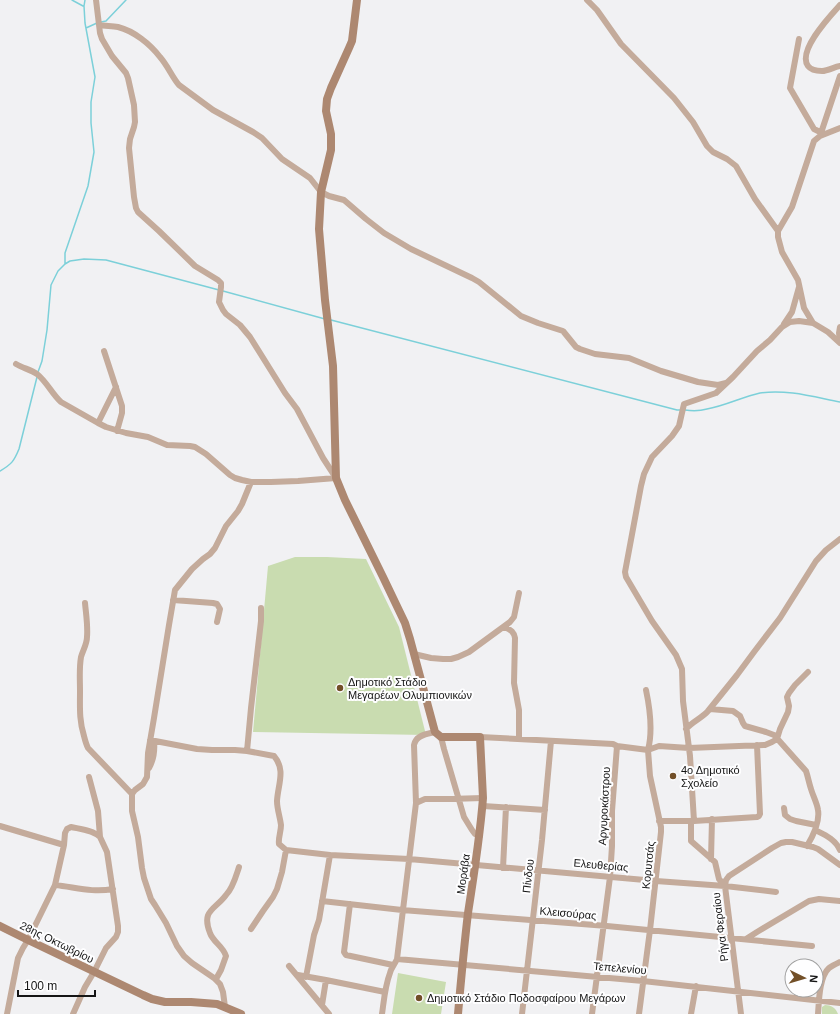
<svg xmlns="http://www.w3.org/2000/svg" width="840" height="1014" font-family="Arial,sans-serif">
<rect width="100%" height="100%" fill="#f1f1f3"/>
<path fill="#c9dcb0" d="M 295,557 L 327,557 L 366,559 L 399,627 L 426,735 L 253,732 L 268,566 Z
M 398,973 L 446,982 L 441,1014 L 392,1014 Z
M 825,1005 C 831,1005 836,1008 838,1014 L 822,1014 L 822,1007 Z"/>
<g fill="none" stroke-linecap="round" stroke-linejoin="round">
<path stroke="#7cd0d9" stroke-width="1.5" d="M 72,0 L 83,6
M 101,22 L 106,21 L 126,0
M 86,28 L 97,23
M 65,264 L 65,253 L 88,186 L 94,152 L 91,123 L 91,102 L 95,77 L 85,23 L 84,6 L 85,0
M 223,291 L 325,319
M 331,320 L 677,410 L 682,410
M 38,372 L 42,361 L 47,330 L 51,285 L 58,271 L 65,264 L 70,261 L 84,259 L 106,260 L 219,290
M 685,410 C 692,411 700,411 707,409 C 725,406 742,397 760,393 C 787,389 814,397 840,402
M 0,471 C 12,464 14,461 19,449 L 37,377"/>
<path stroke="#c4ab9b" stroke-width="6" d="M 96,0 L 100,33 L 102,39 L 112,56 L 126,73 L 128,78 L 134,105 L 135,122 L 134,127 L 130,139 L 129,148 L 134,197 L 136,208 L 138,212 L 159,231 L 195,266 L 218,280 L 221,283 L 221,287 L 219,302 L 223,310 L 226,314 L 240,325 L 250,337 L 285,393 L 297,409 L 323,458 L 336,478
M 587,0 L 597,10 L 621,44 L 674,98 L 693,122 L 707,146 L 713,152 L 727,159 L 736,166 L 755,199 L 778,231 L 778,237 L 782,252 L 798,280 L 804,308 L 813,323
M 840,5 C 830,16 797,51 808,66 C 811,70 817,71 822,71 C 828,71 834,67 840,66
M 99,25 C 105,26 112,26 118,27 C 134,31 150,44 160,57 C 168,66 172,77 179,85 L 213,110 L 253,132 L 262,138 L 282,159 L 310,178 L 321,192 L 329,196 L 344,200 L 366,219 L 384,233 L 411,249 L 472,278 L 479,282 L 521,316 L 538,323 L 563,331 L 576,347 L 580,349 L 595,354 L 629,358 L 661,371 L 698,382 L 718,385 L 726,383
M 799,39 L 790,88 L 814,129 L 818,131 L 822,131
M 820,136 L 840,128
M 778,231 L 792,207 L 814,141 L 820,136 L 840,76
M 784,324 L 792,312 L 799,287
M 840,327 L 839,333 L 840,342
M 104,351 L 122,406 L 122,413 L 117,431
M 16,364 C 23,368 31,370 37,374 C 47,382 52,394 61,402 L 98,423 L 106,427 L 126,433 L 148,437 L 167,445 L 190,446 L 195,447 L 206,454 L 230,475 L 235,478 L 242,480 L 251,482 L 271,482 L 298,481 L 336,478
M 98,423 L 116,387
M 173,600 L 213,603 L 217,604 L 220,609 L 217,622
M 85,603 C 86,614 88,626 87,637 C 87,644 83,650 81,657 C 79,669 80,679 80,691 C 80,707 79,720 84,736 C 85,740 86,744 88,748 L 132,794
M 505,627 C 511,630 514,632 515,638 L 514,683 L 519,710 L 519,739
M 414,654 L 431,658 L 443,659 L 451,659 L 458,657 L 469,652 L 510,622 L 514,617 L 519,593
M 646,690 C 650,709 653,731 648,750 L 659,746 L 689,748 L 765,745 L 772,742 L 777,739 L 780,729 L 788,712 L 789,706 L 787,697 L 789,693 L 795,685 L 808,672
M 710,709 L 733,711 L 740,716 L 743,723 L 745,726 L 766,732 L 774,735 L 806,771 C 808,777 809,783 811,789 C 813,796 817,803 818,810 C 820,822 813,836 807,846
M 686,729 C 693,721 702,718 708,711 L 737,675 L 754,652 L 780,618 L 816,561 L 826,550 L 840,539
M 441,737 L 444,749 L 464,817 L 472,830 L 475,834 L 480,836
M 480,737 L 613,744 L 617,746 L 612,811 L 612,846 L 610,877 L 592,1014
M 150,740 L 197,749 L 212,750 L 235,750 L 247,751 L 274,756 C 286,770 278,784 277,801 C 277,809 280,817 281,825 C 281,832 278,838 279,844 L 286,850 L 330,855 L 409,859 L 656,881 L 725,886
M 617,746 L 648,750 L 650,776 L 661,827 L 661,832 L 650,930 L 639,1014
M 247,751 L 251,708 L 261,621 L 261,608
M 149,768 C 154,759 155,751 154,741
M 89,777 L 98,811 L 100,837
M 416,803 L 414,745 C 416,735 427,734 435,732
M 483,806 L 545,810
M 784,808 L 785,815 L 790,819 L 796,821 L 816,825
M 659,821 L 694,821 L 757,817 L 759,816 L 760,814 L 757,745
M 691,821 L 691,841 L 715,862 L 719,879 L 725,886 L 741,1014
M 694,821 L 690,756 L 683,701 L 682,669 L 676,655 L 652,621 L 626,577 L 625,572 L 641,486 L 644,474 L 652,457 L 672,436 L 679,426 L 684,404 L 716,393 L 733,377 L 757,351 L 770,340 L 782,327 L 790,322 L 799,321 L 813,323 L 828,332 L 840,343
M 0,826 L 64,845
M 815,830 C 825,835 835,839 840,850
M 711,859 L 712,819
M 503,868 L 506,807
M 55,885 C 75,887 92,893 113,889
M 776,892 L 725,886 L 726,880 L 729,876 L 772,848 L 781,843 L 786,842 L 792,842 L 813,847 L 818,849 L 840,865
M 322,901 L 402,910 L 607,926 L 812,946
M 350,904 L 344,952 L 346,955 L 393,965
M 251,929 L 263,911 L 273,897 L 277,889 L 282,872 L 286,850
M 746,939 L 757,932 L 809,901 L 819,899 L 840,901
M 397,959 L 643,981 L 840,1003
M 289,966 L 329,1014
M 298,975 L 326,980 L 385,992
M 306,977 L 314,935 L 319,920 L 330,855
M 216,979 L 221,970 L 226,956 C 223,946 213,942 210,933 C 201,910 215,910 226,895 C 233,888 236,876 239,867
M 322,1005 L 326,980
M 225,1007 L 223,992 L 220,984 L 214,978 L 192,963 L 184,956 L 177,946 L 166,923 L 155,905 L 151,899 L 144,878 L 142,868 L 138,837 L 132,811 L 132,794 L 135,790 L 143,784 L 147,777 L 148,753 L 154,718 L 169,625 L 175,590 L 192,569 L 203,559 L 210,554 L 215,548 L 226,526 L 238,511 L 242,504 L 251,482
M 7,1014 L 18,958 L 23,948 L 28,940 L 55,885 L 64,845 L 65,833 L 67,829 L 71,827 C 80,829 93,830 100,837 L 107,852 L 118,926 L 118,932 L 116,937 L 106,948 L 94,972 L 85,987 L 73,1014
M 382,1014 C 384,1000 385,986 390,973 C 391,968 395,964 397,959 L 416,803 L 425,799 L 449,799 L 483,798
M 522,1014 L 542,840 L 551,741
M 691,1014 L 696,986
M 818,1014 C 819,1002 819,977 829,968 C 832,966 836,964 840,962"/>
<path stroke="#ad8871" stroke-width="8" d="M 357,0 L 352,41 L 349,48 L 331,88 L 327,99 L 326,111 L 331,134 L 331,150 L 321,192 L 319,229 L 325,300 L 333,366 L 336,478 L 345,500 L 383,577 L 405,623 L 410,639 L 435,732 L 441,737 L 480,737 L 483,798 C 480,836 474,875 468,913 C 464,947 461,980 458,1014
M 0,926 L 28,940 L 143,995 L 152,999 L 165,1002 L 191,1002 L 217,1004 L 241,1014"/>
</g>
<g fill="#724f28" stroke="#fefeff" stroke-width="1.5">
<circle cx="340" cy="688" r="4"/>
<circle cx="673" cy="776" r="4"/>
<circle cx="419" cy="998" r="4"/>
</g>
<g text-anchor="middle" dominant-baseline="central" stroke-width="4" stroke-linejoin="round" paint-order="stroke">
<g font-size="11" fill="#151515" stroke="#fefeff" text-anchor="start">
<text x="348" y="682">Δημοτικό Στάδιο<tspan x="348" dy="13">Μεγαρέων Ολυμπιονικών</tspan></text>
<text x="681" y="770">4ο Δημοτικό<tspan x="681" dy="13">Σχολείο</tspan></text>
<text x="427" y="998">Δημοτικό Στάδιο Ποδοσφαίρου Μεγάρων</text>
</g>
<g font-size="11" fill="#151515" stroke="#fefeff">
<text transform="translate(604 806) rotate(-87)">Αργυροκάστρου</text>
<text transform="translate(601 865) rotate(5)">Ελευθερίας</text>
<text transform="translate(648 865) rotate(-84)">Κορυτσάς</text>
<text transform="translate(463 874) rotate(-82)">Μοράβα</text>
<text transform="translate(528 876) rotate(-83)">Πίνδου</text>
<text transform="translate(568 913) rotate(5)">Κλεισούρας</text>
<text transform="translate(720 927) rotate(-97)">Ρήγα Φεραίου</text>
<text transform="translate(57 942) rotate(26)">28ης Οκτωβρίου</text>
<text transform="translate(620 968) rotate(5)">Τεπελενίου</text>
</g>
</g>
<g transform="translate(804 978) rotate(95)"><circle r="19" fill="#fefeff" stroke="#a1a1a1"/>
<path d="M0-3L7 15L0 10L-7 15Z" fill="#724f28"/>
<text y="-6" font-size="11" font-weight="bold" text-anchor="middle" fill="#151515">N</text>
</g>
<path d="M18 990v6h77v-6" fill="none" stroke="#151515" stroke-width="2"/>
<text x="24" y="990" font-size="12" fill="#151515" stroke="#fefeff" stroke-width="3" paint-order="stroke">100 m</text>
</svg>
